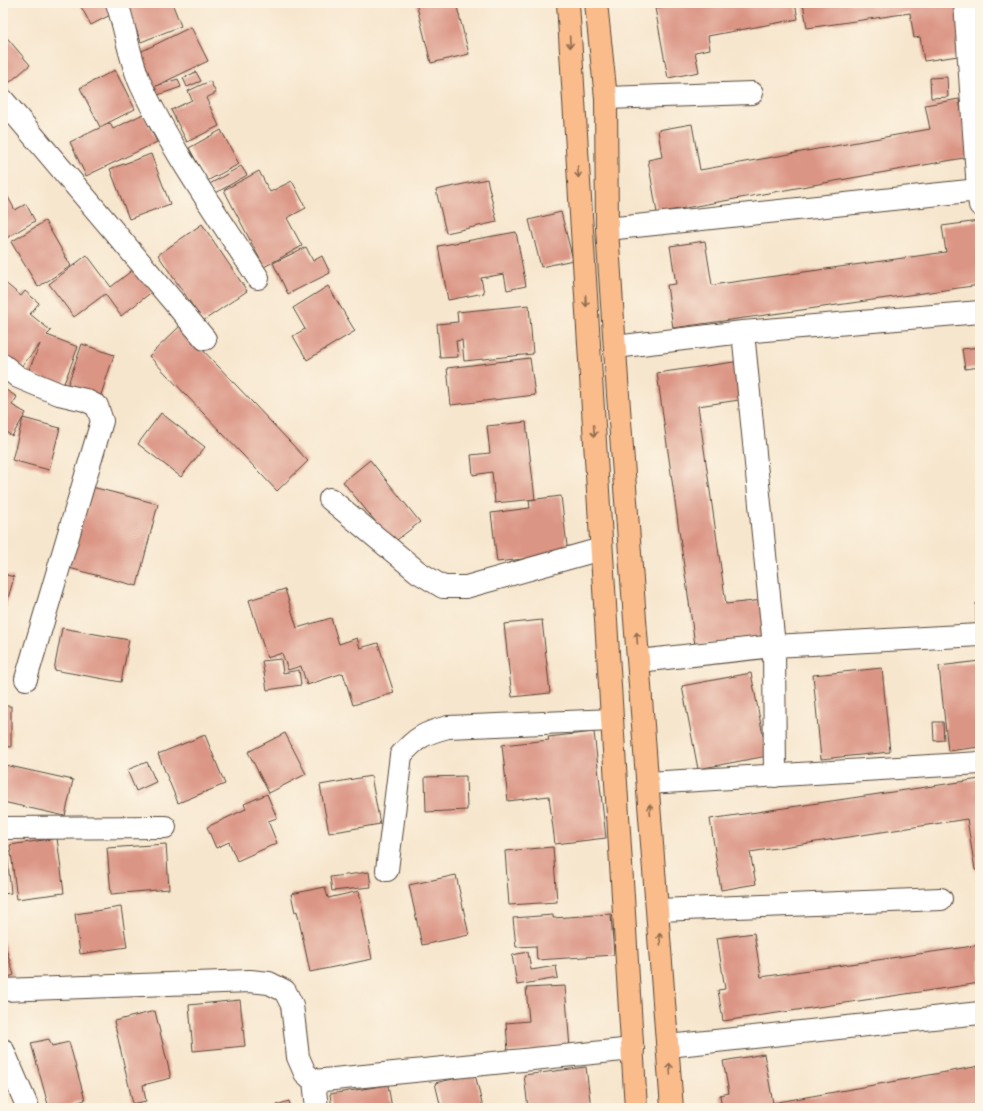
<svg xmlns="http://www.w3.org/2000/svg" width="983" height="1111" font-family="Mynerve,sans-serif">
<rect width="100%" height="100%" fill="#fcf5e5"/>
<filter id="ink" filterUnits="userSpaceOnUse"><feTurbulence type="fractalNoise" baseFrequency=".025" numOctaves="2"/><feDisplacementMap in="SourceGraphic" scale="8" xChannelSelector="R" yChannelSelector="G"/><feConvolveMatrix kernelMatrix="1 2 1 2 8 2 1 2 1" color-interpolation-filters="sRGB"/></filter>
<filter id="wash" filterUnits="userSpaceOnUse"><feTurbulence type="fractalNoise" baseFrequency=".012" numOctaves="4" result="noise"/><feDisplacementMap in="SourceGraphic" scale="16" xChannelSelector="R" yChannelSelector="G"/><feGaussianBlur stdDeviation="0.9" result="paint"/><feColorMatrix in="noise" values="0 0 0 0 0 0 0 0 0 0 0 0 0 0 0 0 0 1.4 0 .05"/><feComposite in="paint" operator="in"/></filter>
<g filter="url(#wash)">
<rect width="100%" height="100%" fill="#f7e6ce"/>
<g id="blocks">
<path fill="#db9585" d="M 79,3 L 112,3 L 116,12 L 91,25 Z
M 126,3 L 172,3 L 181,26 L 141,42 Z
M 416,3 L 456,3 L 469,54 L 431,63 Z
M 682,3 L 795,3 L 798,19 L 708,36 L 710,49 L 695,52 L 699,72 L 668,78 L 655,8 Z
M 803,3 L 957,3 L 965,55 L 924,61 L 920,37 L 914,38 L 910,13 L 807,28 Z
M 191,27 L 208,61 L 156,86 L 178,79 L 181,87 L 158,95 L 155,87 L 153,88 L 136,54 Z
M 3,33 L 30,65 L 3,88 Z
M 115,70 L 135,109 L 100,127 L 80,88 Z
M 196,72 L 201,81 L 187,87 L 183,78 Z
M 947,77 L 948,97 L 931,98 L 930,78 Z
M 210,81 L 216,93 L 206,98 L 219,126 L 187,142 L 171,110 L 192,100 L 188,91 Z
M 959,99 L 969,157 L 657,213 L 648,160 L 662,157 L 658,130 L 692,124 L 700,170 L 930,129 L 925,105 Z
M 143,114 L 157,142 L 86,176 L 70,142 L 110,123 L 113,129 Z
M 221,130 L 239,164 L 207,181 L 189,148 Z
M 151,154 L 170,204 L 129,219 L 110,169 Z
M 241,166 L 247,175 L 214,194 L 208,185 Z
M 259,171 L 270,192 L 292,181 L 306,208 L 287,218 L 302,246 L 264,267 L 224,190 Z
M 487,179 L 497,222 L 446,233 L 436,190 Z
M 3,188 L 15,210 L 26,204 L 35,221 L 3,240 Z
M 561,212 L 573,260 L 541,267 L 529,220 Z
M 45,221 L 71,266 L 38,287 L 11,242 Z
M 979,221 L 980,285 L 673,328 L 667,285 L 676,284 L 670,246 L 705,241 L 712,285 L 946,252 L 942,226 Z
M 202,224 L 247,291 L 203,321 L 158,255 Z
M 516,232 L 526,286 L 507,290 L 504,274 L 481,278 L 484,293 L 448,300 L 438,246 Z
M 306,247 L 313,261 L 322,256 L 330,273 L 288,294 L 273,263 Z
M 87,255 L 111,287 L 135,268 L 153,291 L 121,316 L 105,294 L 74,317 L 49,284 Z
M 3,281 L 21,296 L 25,291 L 39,303 L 30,314 L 51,331 L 47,335 L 78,347 L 63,386 L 28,372 L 40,344 L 21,367 L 3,352 Z
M 328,286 L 355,331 L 307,360 L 293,336 L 305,329 L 293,308 Z
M 529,305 L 533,354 L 464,361 L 462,340 L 456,341 L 458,357 L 440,358 L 437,324 L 458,322 L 457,312 Z
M 180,326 L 308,461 L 277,491 L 149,356 Z
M 82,344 L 114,355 L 100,398 L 67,387 Z
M 980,347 L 980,367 L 965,369 L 962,349 Z
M 530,358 L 535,395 L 451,405 L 447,368 Z
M 748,360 L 753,398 L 698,406 L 726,604 L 763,600 L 768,635 L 695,645 L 657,373 Z
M 3,388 L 17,397 L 12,405 L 26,413 L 23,418 L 60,428 L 49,470 L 12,460 L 23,418 L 12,436 L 3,430 Z
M 161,413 L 205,447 L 181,477 L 138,444 Z
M 526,422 L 535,499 L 495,503 L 492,472 L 473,475 L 471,455 L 490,453 L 487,426 Z
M 370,460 L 420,522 L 393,543 L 343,482 Z
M 92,487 L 158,504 L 137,586 L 69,568 Z
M 561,496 L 568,554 L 497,562 L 491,513 L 530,508 L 529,500 Z
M 3,574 L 14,577 L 3,617 Z
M 285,589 L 297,628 L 331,618 L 339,644 L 357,638 L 360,648 L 378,643 L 394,693 L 353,705 L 343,673 L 307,685 L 301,666 L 288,670 L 282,653 L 267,658 L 249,600 Z
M 976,603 L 980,603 L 980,623 L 976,623 Z
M 542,620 L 550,693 L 512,697 L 504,624 Z
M 62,628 L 129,640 L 121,682 L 54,670 Z
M 281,659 L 283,673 L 299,670 L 301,685 L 267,690 L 262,661 Z
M 980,661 L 980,747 L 948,751 L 939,666 Z
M 882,668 L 890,752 L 821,759 L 813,675 Z
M 751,673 L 767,756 L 698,769 L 682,686 Z
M 3,706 L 11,706 L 11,747 L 3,746 Z
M 933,722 L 943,722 L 944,740 L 934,741 Z
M 594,732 L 606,838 L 555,844 L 549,796 L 508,801 L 502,745 L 549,740 L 548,737 Z
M 285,733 L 306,774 L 269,793 L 248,752 Z
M 205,735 L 225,784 L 178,803 L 158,754 Z
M 147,762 L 156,782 L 136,791 L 127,770 Z
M 5,765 L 73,780 L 65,816 L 3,802 L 3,773 Z
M 371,776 L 380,824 L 329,833 L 320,785 Z
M 466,776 L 467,810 L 426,812 L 425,777 Z
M 980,779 L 980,869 L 975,870 L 967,819 L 750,852 L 756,884 L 721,890 L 710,819 Z
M 267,794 L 277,818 L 268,821 L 277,843 L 237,861 L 229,842 L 216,848 L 207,827 L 246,809 L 244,804 Z
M 5,833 L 11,893 L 3,894 L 3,834 Z
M 57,838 L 64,893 L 17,899 L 10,845 Z
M 166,844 L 169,889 L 111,894 L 107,848 Z
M 553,847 L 557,902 L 509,905 L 505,851 Z
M 369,872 L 371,887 L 332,891 L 330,877 Z
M 456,875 L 469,935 L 422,945 L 409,885 Z
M 325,887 L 328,898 L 359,891 L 372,959 L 310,972 L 297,911 L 295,912 L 291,894 Z
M 121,907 L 127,947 L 80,954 L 75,914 Z
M 611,914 L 614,955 L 537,960 L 536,946 L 516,947 L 513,918 L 553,915 L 553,918 Z
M 754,933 L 761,977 L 980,945 L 980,983 L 723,1021 L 718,990 L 725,989 L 717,938 Z
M 3,940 L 14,975 L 3,979 Z
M 528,952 L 531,970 L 556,966 L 558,978 L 517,985 L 512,955 Z
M 565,986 L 570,1048 L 508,1052 L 506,1023 L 529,1021 L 526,988 Z
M 240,1000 L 245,1046 L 193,1051 L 189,1005 Z
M 155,1011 L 171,1078 L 143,1085 L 146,1101 L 133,1104 L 114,1021 Z
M 49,1039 L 52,1046 L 69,1042 L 85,1100 L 56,1108 L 49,1108 L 31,1043 Z
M 764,1054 L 773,1103 L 980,1066 L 980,1108 L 722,1108 L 720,1095 L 729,1093 L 723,1061 Z
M 586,1067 L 591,1108 L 528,1108 L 524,1075 Z
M 475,1074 L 483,1108 L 441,1108 L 435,1083 Z
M 388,1085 L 392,1108 L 332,1108 L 330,1094 Z
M 289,1101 L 291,1108 L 267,1108 Z"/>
</g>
</g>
<g filter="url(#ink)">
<use href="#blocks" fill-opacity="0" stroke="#574638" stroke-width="1"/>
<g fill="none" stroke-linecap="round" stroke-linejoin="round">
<g stroke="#574638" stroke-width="24">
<path id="minor" d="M 117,3 C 126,30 129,58 141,85 C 173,153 217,214 258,278
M 965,3 L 978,190
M 606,98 L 752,93
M 3,100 L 205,339
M 607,229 L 978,190 L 980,205
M 615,347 L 743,332 L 980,312
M 3,365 L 18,377 L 59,394 L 85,400 L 97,406 L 102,421 L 26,679
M 330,499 L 418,572 L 443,587 L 466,587 L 601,549
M 639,661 L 774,646 L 743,332
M 775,776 L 774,646 L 980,635
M 648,783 L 980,763
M 3,828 L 165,827
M 387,870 L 401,755 C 417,737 425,733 448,727 L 612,720
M 658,910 L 941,899
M 3,990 L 250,981 L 269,983 L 285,991 L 292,1005 L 298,1057 L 305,1073 L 314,1081 L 633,1049
M 668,1046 L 980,1013
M 3,1050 L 28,1108
M 314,1081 L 317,1108"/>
</g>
<g stroke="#574638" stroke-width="24">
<path id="major" d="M 568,3 L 636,1108
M 596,3 L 606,98 L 607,229 L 618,395 L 672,1108"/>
</g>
<use href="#minor" stroke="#fff" stroke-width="22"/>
<use href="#major" stroke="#fabc8b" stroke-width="22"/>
</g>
<defs><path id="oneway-shaft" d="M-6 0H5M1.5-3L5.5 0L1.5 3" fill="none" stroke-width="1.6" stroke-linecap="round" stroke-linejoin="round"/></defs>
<g stroke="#916c4f">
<use href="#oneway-shaft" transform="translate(570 42) rotate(86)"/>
<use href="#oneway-shaft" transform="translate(578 172) rotate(86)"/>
<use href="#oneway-shaft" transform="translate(586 301) rotate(86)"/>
<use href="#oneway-shaft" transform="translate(594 431) rotate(86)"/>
<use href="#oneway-shaft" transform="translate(637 638) rotate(-94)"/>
<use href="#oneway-shaft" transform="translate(650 810) rotate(-94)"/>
<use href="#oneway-shaft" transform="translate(660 939) rotate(-94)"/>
<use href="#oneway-shaft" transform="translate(670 1069) rotate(-94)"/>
</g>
</g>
<rect width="983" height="1111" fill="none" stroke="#fcf5e5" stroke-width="16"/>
</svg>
